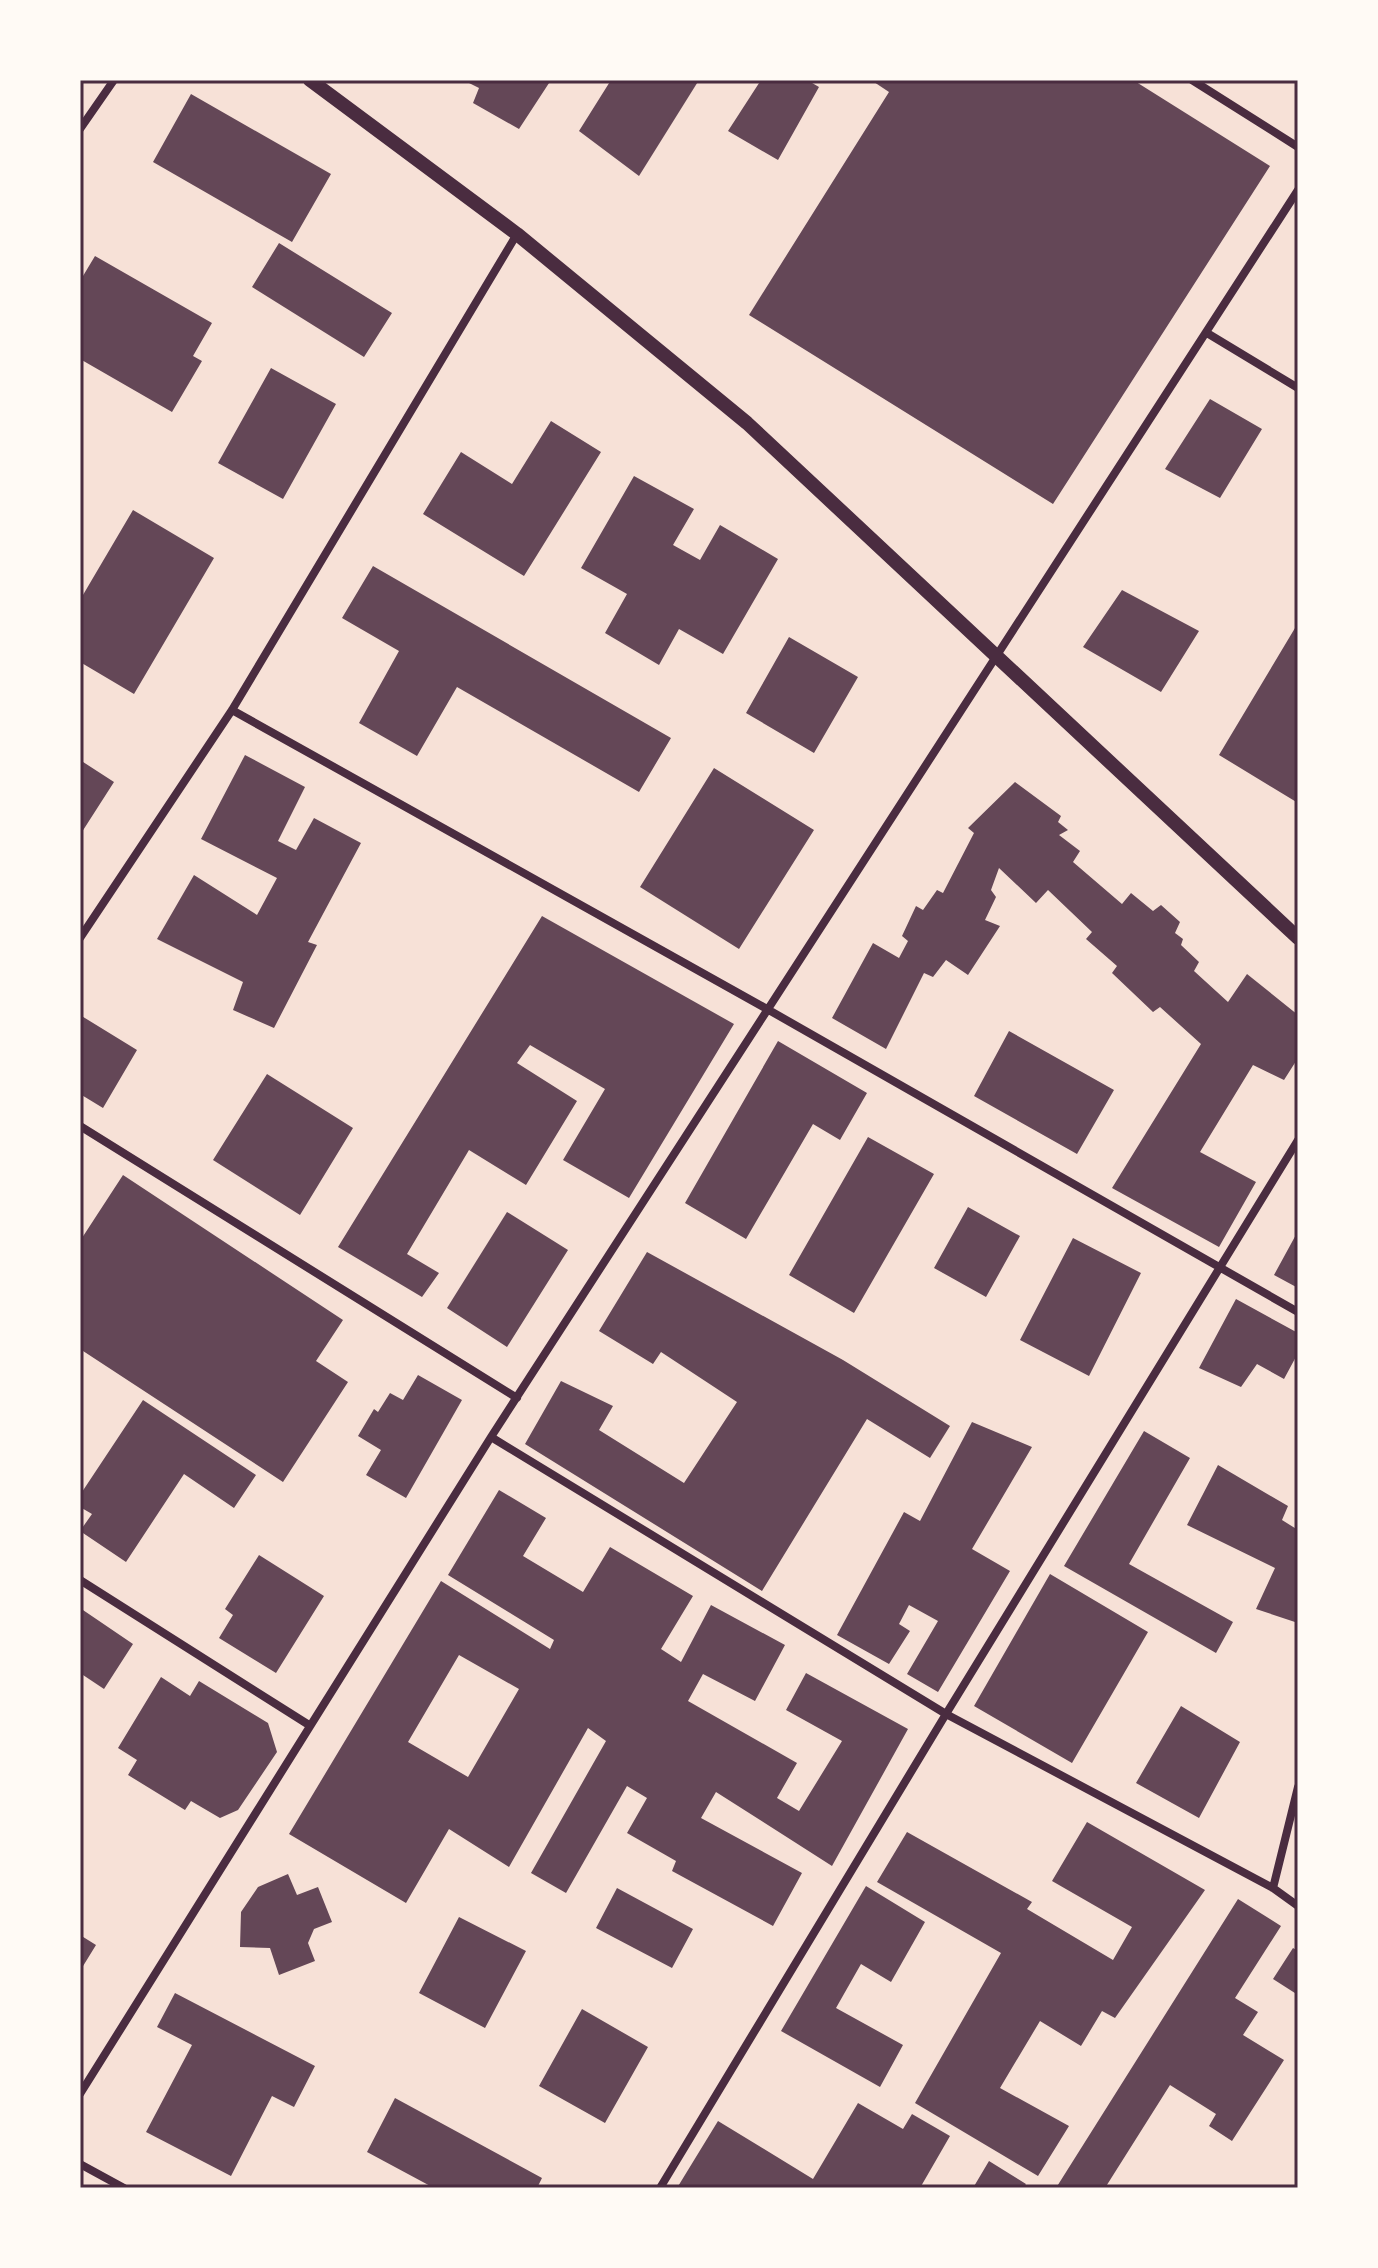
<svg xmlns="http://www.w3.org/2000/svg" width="1378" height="2268" font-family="'Open Sans',sans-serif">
<rect width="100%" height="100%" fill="#f7e1d7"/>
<path fill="#644757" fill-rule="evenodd" d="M 463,80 L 551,80 L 519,129 L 473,103 L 479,88 Z
M 611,80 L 699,80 L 639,176 L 579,131 Z
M 761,80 L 807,80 L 819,87 L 778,160 L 728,131 Z
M 871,80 L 1133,80 L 1270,166 L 1053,504 L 749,315 L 889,92 Z
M 191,94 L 331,174 L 292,242 L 153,162 Z
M 279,243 L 392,313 L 364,357 L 252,287 Z
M 95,256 L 212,323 L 193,356 L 202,361 L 172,412 L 80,359 L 80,281 Z
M 271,368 L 336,404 L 283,499 L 218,463 Z
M 1210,399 L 1262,429 L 1220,498 L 1165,469 Z
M 551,421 L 601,452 L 524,576 L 423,514 L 461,452 L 512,484 Z
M 634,476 L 694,509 L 673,545 L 700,560 L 720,525 L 778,559 L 723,654 L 679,629 L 659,665 L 605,633 L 627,594 L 581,568 Z
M 133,510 L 214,558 L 134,694 L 80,662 L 80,600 Z
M 373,566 L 671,738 L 639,792 L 457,687 L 417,756 L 359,723 L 399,651 L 342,618 Z
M 1122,590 L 1199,631 L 1161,692 L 1083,647 Z
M 1298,623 L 1298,803 L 1219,755 Z
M 789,637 L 858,677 L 814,753 L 746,713 Z
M 245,755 L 305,787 L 278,841 L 296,850 L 314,818 L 361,843 L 308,942 L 317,945 L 274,1028 L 233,1010 L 243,982 L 157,939 L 194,875 L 257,915 L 277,878 L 201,839 Z
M 80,760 L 114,782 L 80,835 Z
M 714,768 L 814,830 L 739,949 L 640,887 Z
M 1015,782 L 1061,816 L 1058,822 L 1068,830 L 1059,835 L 1080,851 L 1073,862 L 1122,904 L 1131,893 L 1153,911 L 1161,905 L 1180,922 L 1175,933 L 1183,939 L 1181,945 L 1199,962 L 1194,971 L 1228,1002 L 1247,974 L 1298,1015 L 1298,1058 L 1284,1080 L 1253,1065 L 1200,1152 L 1256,1182 L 1219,1247 L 1112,1188 L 1201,1044 L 1160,1007 L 1153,1012 L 1112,973 L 1117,966 L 1086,939 L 1092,932 L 1048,890 L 1036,903 L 999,868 L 991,890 L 996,897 L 985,920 L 1000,926 L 968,975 L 946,960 L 933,977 L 924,973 L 886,1049 L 832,1018 L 873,943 L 899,958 L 908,941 L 902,936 L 916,906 L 923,910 L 937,890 L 943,893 L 974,833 L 968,828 Z
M 542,916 L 734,1024 L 629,1198 L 563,1160 L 605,1089 L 530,1045 L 517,1063 L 577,1101 L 526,1185 L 469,1150 L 407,1254 L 439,1273 L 422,1297 L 338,1247 Z
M 80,1015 L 137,1050 L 103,1108 L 80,1094 Z
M 1009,1031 L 1114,1090 L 1077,1154 L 974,1096 Z
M 778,1041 L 867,1093 L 840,1140 L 813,1124 L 746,1239 L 685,1203 Z
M 267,1074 L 353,1128 L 300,1215 L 213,1160 Z
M 868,1137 L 934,1174 L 854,1313 L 789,1275 Z
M 123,1175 L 343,1320 L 316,1361 L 348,1382 L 283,1482 L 80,1349 L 80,1241 Z
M 968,1207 L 1020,1236 L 986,1297 L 934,1268 Z
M 507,1212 L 568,1250 L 507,1347 L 447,1308 Z
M 1298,1231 L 1298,1288 L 1274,1275 Z
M 1073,1238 L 1141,1273 L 1089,1376 L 1020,1340 Z
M 647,1252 L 843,1360 L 950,1426 L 930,1458 L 867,1419 L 762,1591 L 525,1444 L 561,1381 L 613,1406 L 599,1430 L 684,1483 L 737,1402 L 661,1352 L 653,1364 L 599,1331 Z
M 1236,1299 L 1298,1333 L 1298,1353 L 1284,1379 L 1257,1364 L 1241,1387 L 1199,1368 Z
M 418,1375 L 462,1400 L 406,1498 L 366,1475 L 381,1450 L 358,1436 L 374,1409 L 378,1412 L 390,1393 L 403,1400 Z
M 143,1400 L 256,1475 L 234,1508 L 184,1474 L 126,1562 L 80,1531 L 92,1514 L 80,1507 L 80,1495 Z
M 972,1422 L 1032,1447 L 972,1549 L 1010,1571 L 938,1692 L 907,1674 L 938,1621 L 909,1605 L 899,1624 L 910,1631 L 889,1664 L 837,1635 L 904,1512 L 920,1521 Z
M 1144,1431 L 1190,1458 L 1129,1564 L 1233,1622 L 1216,1653 L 1064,1566 Z
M 1218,1465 L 1288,1506 L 1282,1520 L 1298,1530 L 1298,1623 L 1256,1609 L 1275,1568 L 1187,1525 Z
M 499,1490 L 546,1518 L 523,1556 L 583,1592 L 610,1547 L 693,1596 L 661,1649 L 681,1662 L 711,1605 L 785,1645 L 755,1701 L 703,1674 L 688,1701 L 797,1763 L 777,1798 L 799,1811 L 842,1741 L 786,1710 L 806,1673 L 908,1729 L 832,1866 L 716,1792 L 701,1818 L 802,1873 L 773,1926 L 672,1871 L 676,1861 L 627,1833 L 647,1798 L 627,1786 L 566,1893 L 531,1873 L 606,1741 L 588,1728 L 509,1867 L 449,1829 L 406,1903 L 289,1834 L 441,1581 L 550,1649 L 554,1640 L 448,1575 ZM 459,1655 L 519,1689 L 468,1777 L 408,1742 Z
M 259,1555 L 324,1596 L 276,1673 L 219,1638 L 233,1615 L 225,1609 Z
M 1050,1574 L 1148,1632 L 1072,1763 L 974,1706 Z
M 80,1608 L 133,1644 L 104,1689 L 80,1673 Z
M 161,1677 L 190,1696 L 199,1681 L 268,1723 L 277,1752 L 238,1810 L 220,1818 L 191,1801 L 185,1810 L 128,1775 L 137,1760 L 118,1748 Z
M 1181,1706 L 1240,1742 L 1199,1818 L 1136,1783 Z
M 1087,1822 L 1205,1890 L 1115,2018 L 1102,2011 L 1081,2046 L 1040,2021 L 1000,2088 L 1069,2126 L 1038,2176 L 915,2103 L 1001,1953 L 877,1882 L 907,1832 L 1032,1902 L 1027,1909 L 1113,1960 L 1132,1927 L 1052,1881 Z
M 288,1874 L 297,1895 L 318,1887 L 332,1922 L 314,1929 L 308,1943 L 315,1961 L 279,1975 L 270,1948 L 240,1947 L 241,1912 L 258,1887 Z
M 866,1886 L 925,1922 L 891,1982 L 861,1964 L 836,2008 L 903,2045 L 880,2087 L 781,2031 Z
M 617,1888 L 693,1929 L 672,1968 L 596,1928 Z
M 1238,1899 L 1281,1926 L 1235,1998 L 1258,2012 L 1243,2035 L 1284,2060 L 1232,2141 L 1209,2126 L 1216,2114 L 1170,2085 L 1105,2188 L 1056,2188 Z
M 459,1917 L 526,1951 L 485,2028 L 419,1993 Z
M 80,1935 L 96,1945 L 80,1971 Z
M 1293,1948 L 1298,1951 L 1298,1995 L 1273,1979 Z
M 175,1993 L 315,2066 L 294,2107 L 272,2096 L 231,2176 L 146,2132 L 192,2045 L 157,2027 Z
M 582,2009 L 648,2047 L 605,2123 L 539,2086 Z
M 395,2098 L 542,2178 L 537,2188 L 434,2188 L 367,2152 Z
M 858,2103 L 903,2129 L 912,2114 L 950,2136 L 920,2188 L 677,2188 L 718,2121 L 813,2179 Z
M 989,2161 L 1026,2184 L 1023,2188 L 973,2188 Z"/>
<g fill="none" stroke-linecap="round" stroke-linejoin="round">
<path stroke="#4a2c40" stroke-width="8" d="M 1192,80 L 1298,147
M 80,129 L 114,80
M 1207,333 L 1298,388
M 232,710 L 767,1009 L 1298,1312
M 80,938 L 232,710 L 517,234
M 80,1126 L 517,1398
M 491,1437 L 946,1714 L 1273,1888 L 1298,1906
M 80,1580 L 309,1725
M 1273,1888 L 1298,1787
M 80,2094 L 491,1437 L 1298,190
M 80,2164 L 124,2188
M 660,2188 L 946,1714 L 1298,1140"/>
<path stroke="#4a2c40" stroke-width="14" d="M 310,80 L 517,234 L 747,423 L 1298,938"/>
</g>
<rect width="1378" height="2268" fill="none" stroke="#fffaf5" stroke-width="164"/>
<rect x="82" y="82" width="1214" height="2104" fill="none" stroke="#4a2c40" stroke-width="3"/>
</svg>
